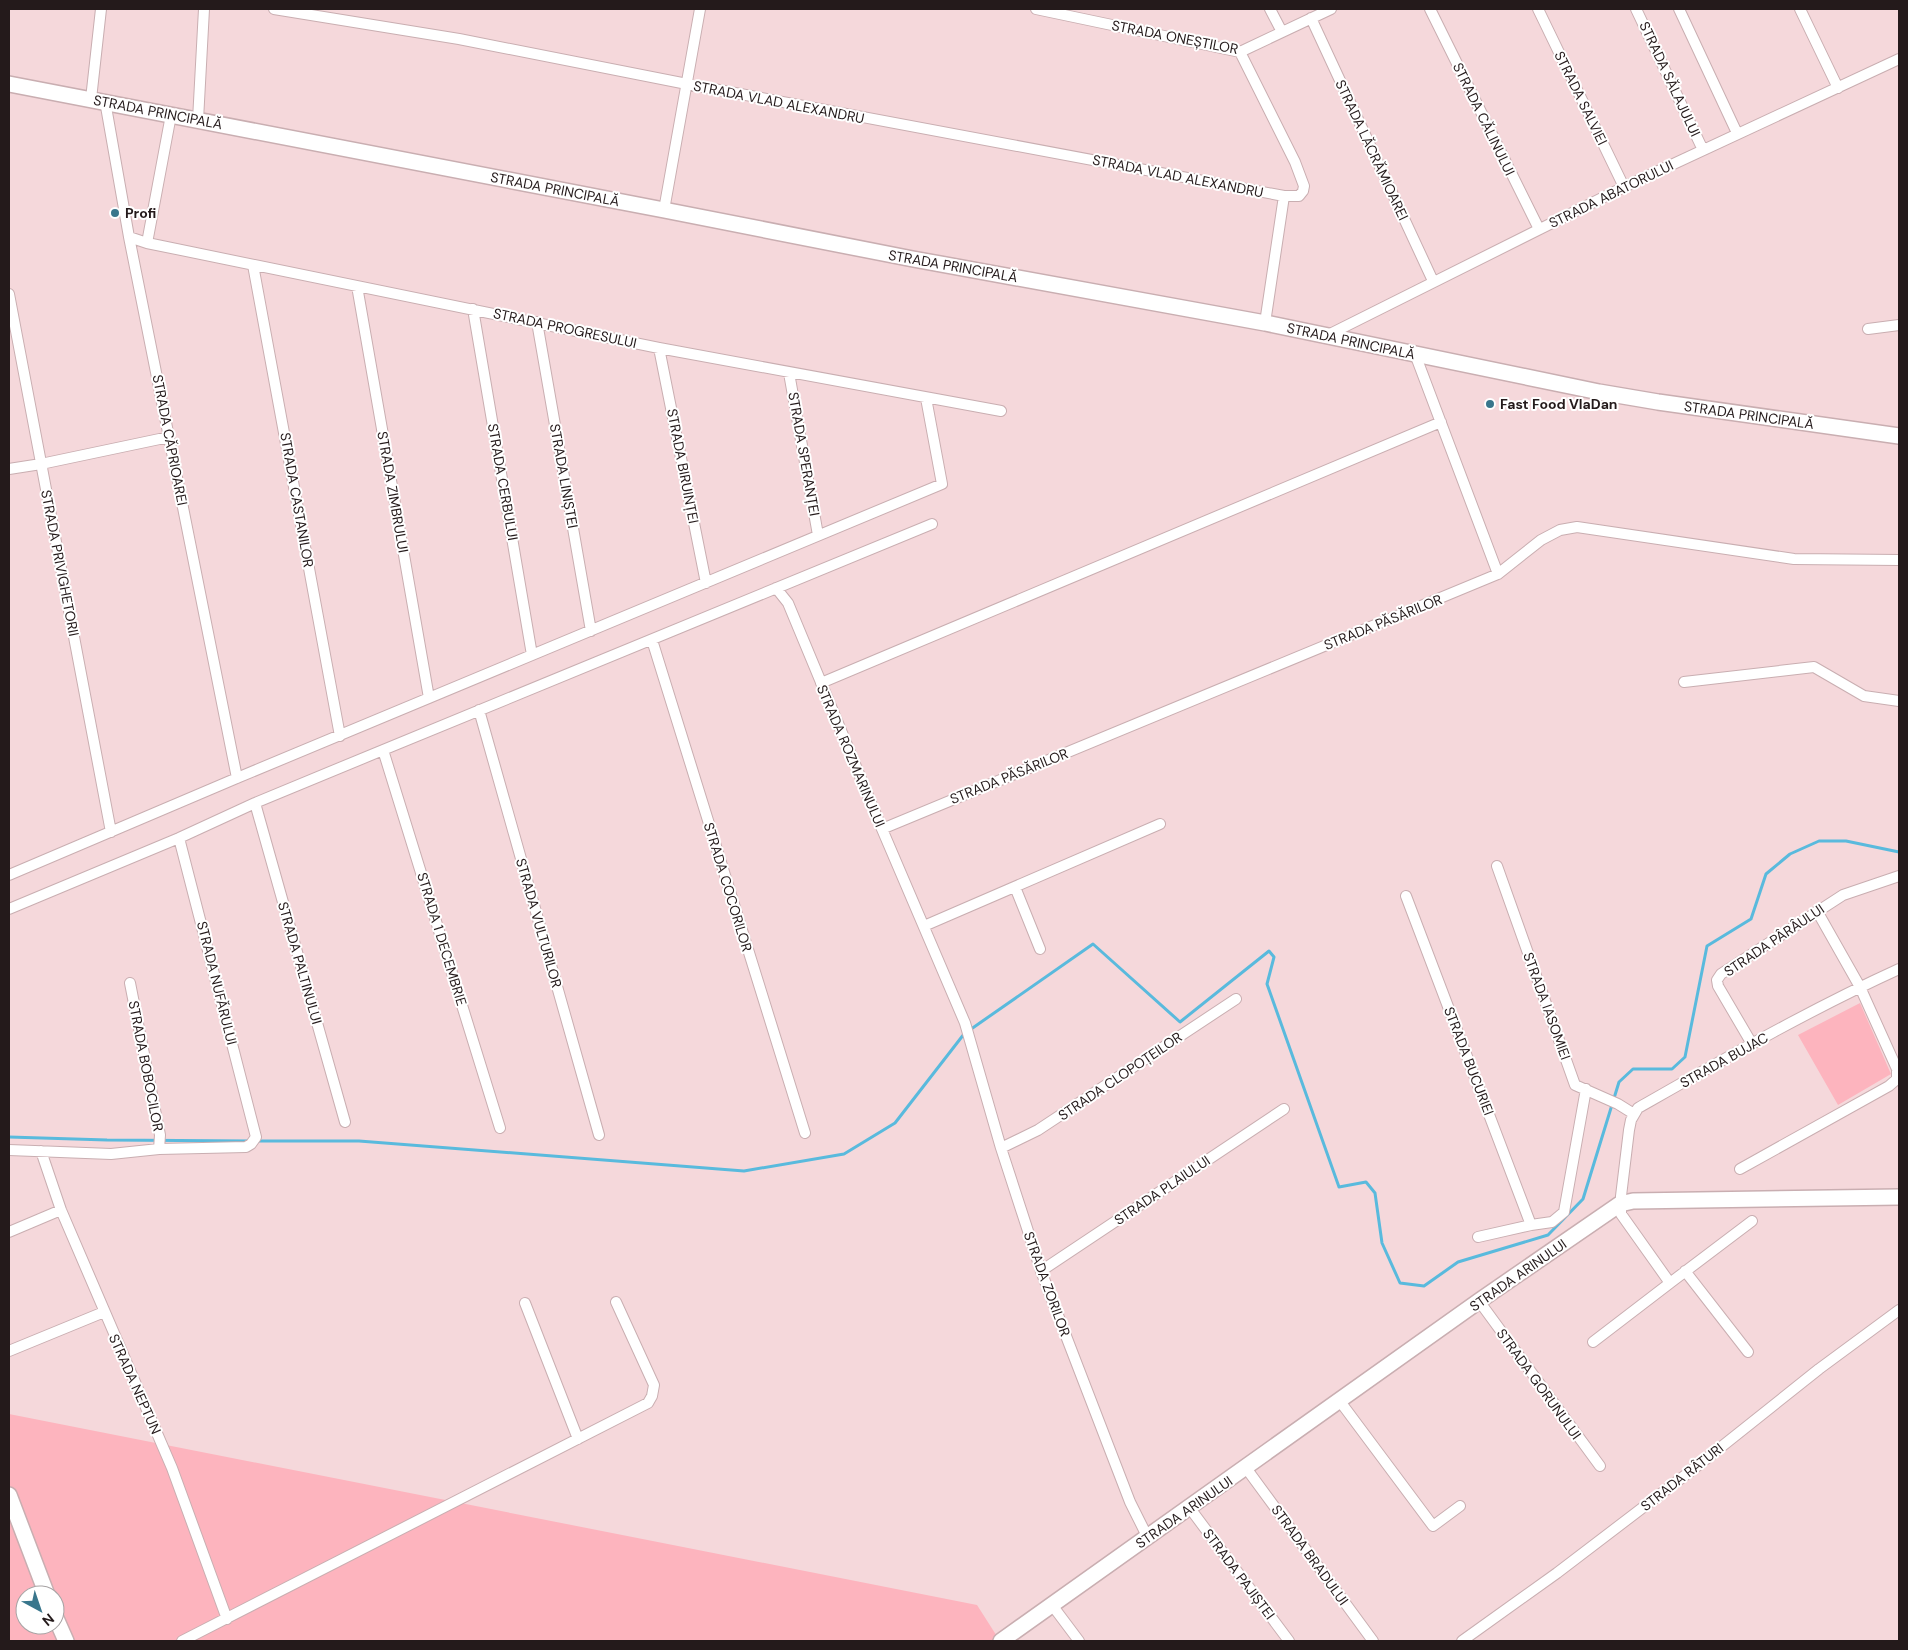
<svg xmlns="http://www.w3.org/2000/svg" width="1908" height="1650" font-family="'DM Sans',sans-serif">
<rect width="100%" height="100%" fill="#f5d8db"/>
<path fill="#fdb4be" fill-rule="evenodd" d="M 1860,1003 L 1891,1074 L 1838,1105 L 1798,1035 Z
M 9,1414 L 977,1605 L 1000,1641 L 9,1641 ZM 25,1595 L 55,1595 L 55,1625 L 25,1625 Z"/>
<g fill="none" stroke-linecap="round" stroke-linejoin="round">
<path stroke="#59badd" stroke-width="3" d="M 9,1137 L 107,1140 L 251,1141
M 257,1141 L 359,1141 L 744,1171 L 844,1154 L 895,1123 L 964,1034 L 1093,944 L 1180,1022 L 1269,951 L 1274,957 L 1267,984 L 1339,1187 L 1366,1182 L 1375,1193 L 1382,1243 L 1400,1283 L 1424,1286 L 1458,1262 L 1548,1235 L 1583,1199 L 1619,1082 L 1633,1069 L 1672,1069 L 1685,1057 L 1707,946 L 1751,919 L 1766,874 L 1790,854 L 1819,841 L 1846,841 L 1899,852"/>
<g stroke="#c9aeb1" stroke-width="12">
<path id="street" d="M 274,9 L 459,39 L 687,84 L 1284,196 L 1299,196 L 1303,191 L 1304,186 L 1295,162 L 1240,52
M 1036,9 L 1240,52 L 1331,9
M 1270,9 L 1282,32
M 1430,9 L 1539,229
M 1538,9 L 1624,187
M 1636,9 L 1703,150
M 1679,9 L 1737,133
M 1800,9 L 1838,88
M 1311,18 L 1433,281
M 91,99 L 101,9
M 105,101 L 129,237 L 237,778
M 198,120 L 204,9
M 664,210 L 700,9
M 129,237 L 147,243 L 659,348 L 1001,411
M 147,243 L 171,115
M 253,265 L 340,736
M 357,286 L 429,698
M 9,294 L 111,832
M 473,309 L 532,655
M 537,322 L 591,631
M 1265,323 L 1284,196
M 1868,329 L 1899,325
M 1326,336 L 1624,187 L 1899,59
M 659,348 L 706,583
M 1415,354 L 1498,574
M 789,373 L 818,535
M 9,469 L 41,464 L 169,437
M 776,588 L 788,603 L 882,829 L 965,1023 L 1001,1148 L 1041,1271 L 1130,1502 L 1148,1538
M 652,640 L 805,1133
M 1684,682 L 1814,667 L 1864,696 L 1899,701
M 821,683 L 1441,422
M 479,710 L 599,1135
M 383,750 L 500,1128
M 255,803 L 345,1122
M 882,829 L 1498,574 L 1541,540 L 1560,530 L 1577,527 L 1794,559 L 1899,560
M 1497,866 L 1575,1085 L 1618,1104 L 1634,1114
M 9,875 L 237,778 L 942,484 L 926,398
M 1015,887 L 1040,949
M 1406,896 L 1531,1225
M 9,909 L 179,838 L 255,803 L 383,750 L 932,524
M 924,926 L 1160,824
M 130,983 L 160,1135 L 159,1149
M 1752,1044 L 1718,986 L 1717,980 L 1721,974 L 1843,895 L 1899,876
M 1001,1148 L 1038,1130 L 1236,999
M 9,1150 L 111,1154 L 159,1149 L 246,1147 L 251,1144 L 256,1137 L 179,838
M 41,1151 L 61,1210 L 172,1468 L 227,1619
M 1740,1169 L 1889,1086 L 1897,1079 L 1897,1069 L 1860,987 L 1817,911
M 1752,1221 L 1670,1283 L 1621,1214 L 1621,1196 L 1629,1130 L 1631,1120 L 1638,1108 C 1724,1059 1809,1010 1899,969
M 9,1232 L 61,1210
M 1478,1237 L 1531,1225 L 1552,1222 L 1564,1212 L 1586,1089
M 1041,1271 L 1284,1109
M 1685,1271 L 1748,1352
M 1479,1301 L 1600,1466
M 525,1303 L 578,1439
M 1593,1342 L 1670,1283
M 9,1351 L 104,1312
M 1339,1400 L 1433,1526 L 1460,1506
M 1246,1468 L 1373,1641
M 1189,1507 L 1289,1641
M 1052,1605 L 1079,1641
M 182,1641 L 648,1403 L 652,1396 L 654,1385 L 616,1302
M 1462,1641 L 1557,1573 L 1696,1467 L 1819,1369 L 1899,1310"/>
</g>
<g stroke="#c9aeb1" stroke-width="18">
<path id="secondary" d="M 9,84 L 664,210 L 913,259 L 1265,323 L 1599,392 L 1658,402 L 1899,436
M 9,1495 L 47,1595
M 55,1616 L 66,1641
M 1001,1641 L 1479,1301 L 1620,1204 L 1633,1201 L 1899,1197"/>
</g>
<use href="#street" stroke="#fff" stroke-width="10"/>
<use href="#secondary" stroke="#fff" stroke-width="15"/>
</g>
<g fill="#39768c" stroke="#fff" stroke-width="2">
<circle cx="115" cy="213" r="5"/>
<circle cx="1490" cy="404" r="5"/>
</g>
<g text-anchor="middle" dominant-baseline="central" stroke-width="4" stroke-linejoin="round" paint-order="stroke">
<g font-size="14" fill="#241a1b" stroke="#fff">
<text transform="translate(1175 37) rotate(11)">STRADA ONEȘTILOR</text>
<text transform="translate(1670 79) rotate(65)">STRADA SĂLAJULUI</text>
<text transform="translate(1581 98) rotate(64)">STRADA SALVIEI</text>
<text transform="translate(779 102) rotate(11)">STRADA VLAD ALEXANDRU</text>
<text transform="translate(158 112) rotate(11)">STRADA PRINCIPALĂ</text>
<text transform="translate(1484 119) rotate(64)">STRADA CĂLINULUI</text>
<text transform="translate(1372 150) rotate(65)">STRADA LĂCRĂMIOAREI</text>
<text transform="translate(1178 176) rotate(11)">STRADA VLAD ALEXANDRU</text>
<text transform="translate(555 189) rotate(11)">STRADA PRINCIPALĂ</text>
<text transform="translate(1611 194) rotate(-26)">STRADA ABATORULUI</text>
<text transform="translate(953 266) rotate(10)">STRADA PRINCIPALĂ</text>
<text transform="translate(565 328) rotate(12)">STRADA PROGRESULUI</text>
<text transform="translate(1351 341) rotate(12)">STRADA PRINCIPALĂ</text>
<text transform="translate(1749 415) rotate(8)">STRADA PRINCIPALĂ</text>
<text transform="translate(170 440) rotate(79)">STRADA CĂPRIOAREI</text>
<text transform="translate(804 454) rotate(80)">STRADA SPERANȚEI</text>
<text transform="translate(683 466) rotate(79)">STRADA BIRUINȚEI</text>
<text transform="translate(564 476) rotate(80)">STRADA LINIȘTEI</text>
<text transform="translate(503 482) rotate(80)">STRADA CERBULUI</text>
<text transform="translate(393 492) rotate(80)">STRADA ZIMBRULUI</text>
<text transform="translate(297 500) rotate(80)">STRADA CASTANILOR</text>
<text transform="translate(60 563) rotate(79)">STRADA PRIVIGHETORII</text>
<text transform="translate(1383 622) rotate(-22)">STRADA PĂSĂRILOR</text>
<text transform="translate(851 756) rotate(67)">STRADA ROZMARINULUI</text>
<text transform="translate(1009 776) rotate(-22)">STRADA PĂSĂRILOR</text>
<text transform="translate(728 887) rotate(73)">STRADA COCORILOR</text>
<text transform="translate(539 923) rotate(74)">STRADA VULTURILOR</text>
<text transform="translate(442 939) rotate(73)">STRADA 1 DECEMBRIE</text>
<text transform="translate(1774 940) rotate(-34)">STRADA PÂRÂULUI</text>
<text transform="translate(300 963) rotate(74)">STRADA PALTINULUI</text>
<text transform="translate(217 983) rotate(76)">STRADA NUFĂRULUI</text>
<text transform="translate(1547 1006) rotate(70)">STRADA IASOMIEI</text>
<text transform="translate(1724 1060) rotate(-29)">STRADA BUJAC</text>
<text transform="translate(1469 1061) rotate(69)">STRADA BUCURIEI</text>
<text transform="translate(146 1066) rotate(79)">STRADA BOBOCILOR</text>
<text transform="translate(1120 1076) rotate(-34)">STRADA CLOPOȚEILOR</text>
<text transform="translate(1162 1190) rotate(-34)">STRADA PLAIULUI</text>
<text transform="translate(1518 1275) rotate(-35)">STRADA ARINULUI</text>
<text transform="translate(1047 1284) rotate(70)">STRADA ZORILOR</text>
<text transform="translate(135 1384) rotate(66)">STRADA NEPTUN</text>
<text transform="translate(1539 1384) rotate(54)">STRADA GORUNULUI</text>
<text transform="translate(1682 1477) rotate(-38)">STRADA RÂTURI</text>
<text transform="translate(1184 1512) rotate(-35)">STRADA ARINULUI</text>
<text transform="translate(1310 1555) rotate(54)">STRADA BRADULUI</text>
<text transform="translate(1239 1574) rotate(53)">STRADA PAJIȘTEI</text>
</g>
<g font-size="14" font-weight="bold" fill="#241a1b" stroke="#fff" text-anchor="start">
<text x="125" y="213">Profi</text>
<text x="1500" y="404">Fast Food VlaDan</text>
</g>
</g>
<rect width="1908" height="1650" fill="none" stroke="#241a1b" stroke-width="20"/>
<g transform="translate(40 1610) rotate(140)"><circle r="24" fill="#ffffff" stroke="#a7a3a4"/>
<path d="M0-4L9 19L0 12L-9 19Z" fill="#39768c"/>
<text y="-8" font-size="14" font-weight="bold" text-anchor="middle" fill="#241a1b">N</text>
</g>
</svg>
